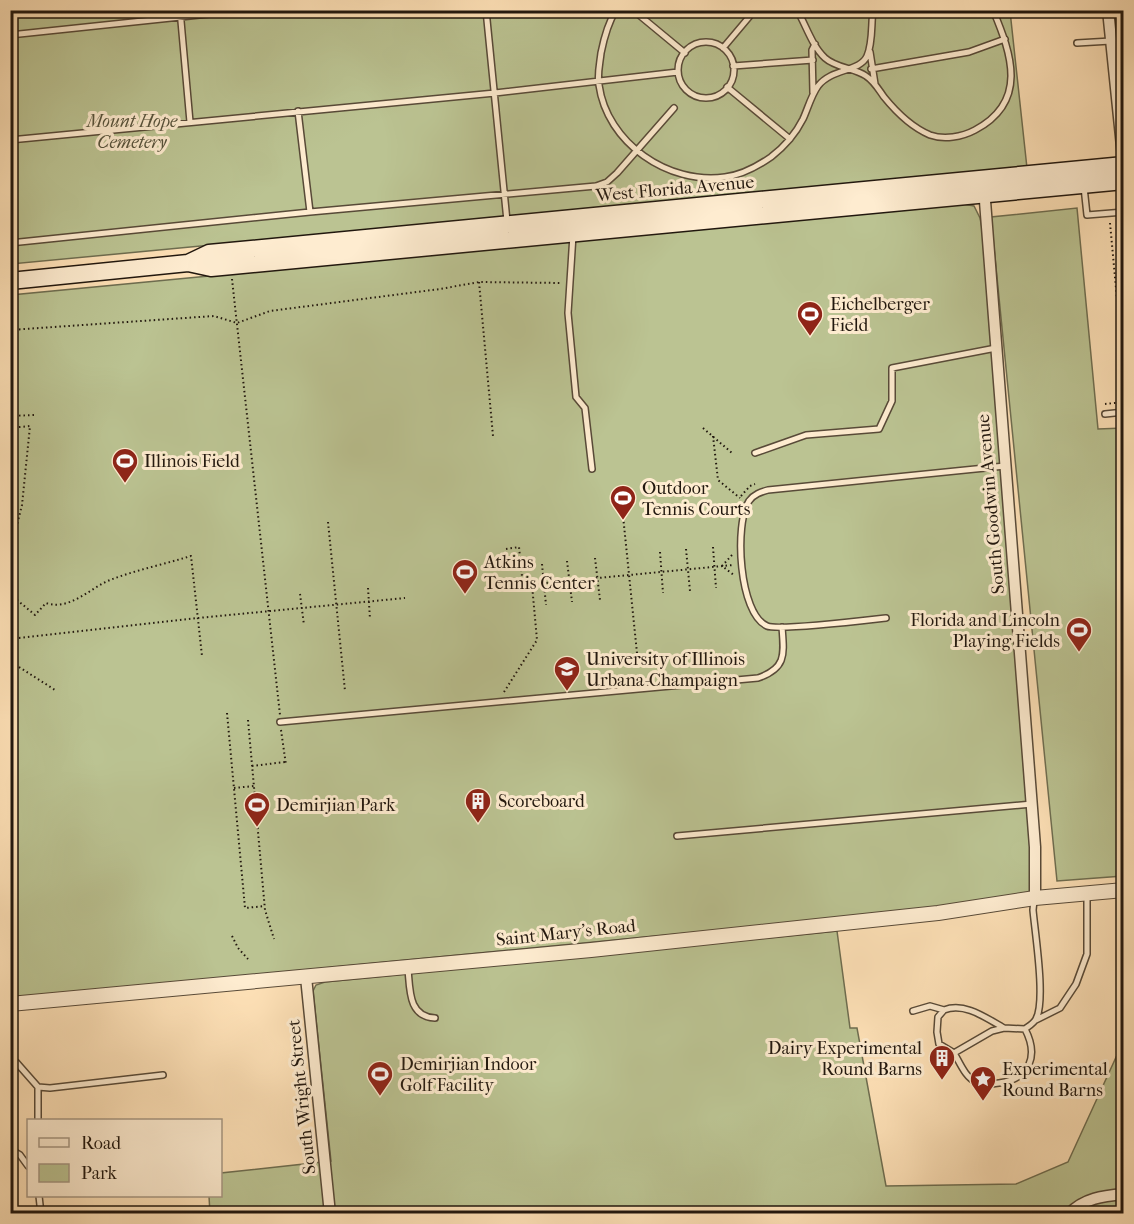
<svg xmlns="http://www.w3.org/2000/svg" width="1134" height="1224" font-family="'IM FELL French Canon',serif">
<rect width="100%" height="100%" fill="#fee1b7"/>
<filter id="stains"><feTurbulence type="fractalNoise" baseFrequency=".00333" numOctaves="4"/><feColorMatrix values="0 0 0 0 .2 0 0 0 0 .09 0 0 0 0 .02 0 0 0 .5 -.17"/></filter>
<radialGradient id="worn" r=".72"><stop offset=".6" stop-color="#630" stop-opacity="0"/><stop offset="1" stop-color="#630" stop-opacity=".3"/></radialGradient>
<path fill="#bbc392" stroke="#6e6d50" stroke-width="1.5" d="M 11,11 L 1010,11 L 1027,168 L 11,264 Z
M 1114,11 L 1123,11 L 1123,102 Z
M 963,204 L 974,206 L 980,218 L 982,228 L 1032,875 L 1032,890 L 1026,894 L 919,909 L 740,928 L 11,998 L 11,295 Z
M 1077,208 L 1098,429 L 1123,428 L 1123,876 L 1057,881 L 991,217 Z
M 837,931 L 850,1028 L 857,1028 L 886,1186 L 1016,1184 L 1068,1162 L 1123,1042 L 1123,1213 L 210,1214 L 209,1196 L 220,1196 L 221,1173 L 331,1161 L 313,991 L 316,985 L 325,982 Z"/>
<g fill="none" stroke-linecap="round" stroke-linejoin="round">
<g stroke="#584a38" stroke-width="8">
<path id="service" d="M 180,10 L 190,122
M 486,10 L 507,221
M 616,10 C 608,23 604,38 601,53 C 600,63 597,74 599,85 C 607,143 668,185 725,177 C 741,175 758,166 771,157 C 784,147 796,133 803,119 C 808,108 811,96 818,86 C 832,68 860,72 867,56 C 873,43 871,24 873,10
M 633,10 L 685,53
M 797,10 C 806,25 812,46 825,58 C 836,68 854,68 866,76 C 874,81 879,90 884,97 C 897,113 911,127 930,135 C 944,140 962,137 975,130 C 1028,102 1012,55 993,10
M 10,35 L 247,10
M678 70a28 28 0 1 1 56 0a28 28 0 1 1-56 0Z
M 1077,43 L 1111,41
M 723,48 L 755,10
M 870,52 L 875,84
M 733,66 L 813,60
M 871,69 L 969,52 L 1005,39
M 727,87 L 790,139
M 813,93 L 812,50 L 815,44
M 298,111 L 310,212
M 10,140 L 495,93 L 678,72
M 1084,187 L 1087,215 L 1124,212
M 573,235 L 568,313 L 576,397 L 585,408 L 592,469
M 10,243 L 310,212 L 596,186 L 607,182 L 617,173 L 674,108
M 1105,414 L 1124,412
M 755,453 L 806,435 L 879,429 L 892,401 L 892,368 L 996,348
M 886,618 C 868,620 778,631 767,626 C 739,614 734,524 749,501 C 754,494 761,492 768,490 L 1005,466
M 280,722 L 758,678 C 787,668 784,654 782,627
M 677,836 L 1032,804
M 408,969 C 410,989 408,1017 435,1018
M 944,1010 C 965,1002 986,1018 1004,1028
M 913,1011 L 930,1006 L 944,1010 L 938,1017 L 937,1032 L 939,1044 L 954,1053 L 992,1031 L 1004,1028 L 1025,1029 C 1029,1026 1034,1023 1036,1019 C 1046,1001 1035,933 1033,910 L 1034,900
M 1036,1020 L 1060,1008 L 1076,984 L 1087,954 L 1087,894
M 954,1053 C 960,1063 965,1077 976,1082 C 982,1086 992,1084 999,1083 C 1030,1079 1039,1056 1025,1029
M 10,1059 L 16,1062 L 38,1087 L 50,1088 L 163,1075
M 38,1087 L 38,1120
M 10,1149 L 20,1155 L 28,1166
M 39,1196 L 41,1214"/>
</g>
<g stroke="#584a38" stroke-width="13">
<path id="minor" d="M 1108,10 L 1124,166
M 984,188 L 1035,847 L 1035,898
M 306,977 L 330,1214
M 1069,1214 C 1084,1198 1103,1196 1124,1194"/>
</g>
<g stroke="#584a38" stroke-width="16">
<path id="tertiary" d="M 10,1004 L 591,950 L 938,913 L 1035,898 L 1124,890"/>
</g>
<g stroke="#21170e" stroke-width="19">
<path id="secondary" d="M 188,263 L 209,253 L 1124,165
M 10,281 L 188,263 L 211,268 L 232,266 L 1124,181"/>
</g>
<path stroke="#21170e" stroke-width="2" stroke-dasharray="1.5 3" stroke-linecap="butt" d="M 1110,223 L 1124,375
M 232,279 L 280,715
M 479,282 L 493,436
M 10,330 L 214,316 L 237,323 L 270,311 L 440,289 L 479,282 L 561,283
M 1105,404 L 1124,402
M 10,416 L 34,415
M 10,428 L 30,426 L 22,505 L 14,537 L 10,577
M 703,428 L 732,453
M 713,436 L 718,480 L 740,498
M 620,486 L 638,663
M 741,496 L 750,486 L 755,484
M 328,522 L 345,691
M 713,547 L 716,588
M 506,549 L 519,547 L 523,586
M 686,549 L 690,591
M 660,552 L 663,593
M 732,555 L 722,566 L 735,576
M 595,558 L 600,600
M 567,561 L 572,602
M 542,564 L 546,605
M 515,586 L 733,565
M 368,588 L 370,619
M 10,594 L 35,615 L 46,603 C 70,611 90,588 110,580 C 136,570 165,564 191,556 L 202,656
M 300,594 L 304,625
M 10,639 L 198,618 L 405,598
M 19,667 L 55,690
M 504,692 L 537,640 L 532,585
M 227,713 L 245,908 L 265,906
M 248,720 L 265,910 L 274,939
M 281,730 L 286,765
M 252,766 L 285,762
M 234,788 L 254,786
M 232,936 L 238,948 L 248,959"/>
<use href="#service" stroke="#feecd0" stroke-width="5"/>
<use href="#minor" stroke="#feecd0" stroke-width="10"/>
<use href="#tertiary" stroke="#feecd0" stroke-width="14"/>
<use href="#secondary" stroke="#feecd0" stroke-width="16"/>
</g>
<defs>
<g id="stadium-pin" transform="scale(1.35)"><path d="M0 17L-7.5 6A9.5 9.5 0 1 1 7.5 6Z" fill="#8f2418" stroke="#feecd0"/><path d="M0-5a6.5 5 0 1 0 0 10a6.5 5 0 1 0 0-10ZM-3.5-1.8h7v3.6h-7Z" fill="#fff"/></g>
<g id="university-pin" transform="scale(1.35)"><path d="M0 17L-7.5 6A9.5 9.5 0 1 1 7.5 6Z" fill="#8f2418" stroke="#feecd0"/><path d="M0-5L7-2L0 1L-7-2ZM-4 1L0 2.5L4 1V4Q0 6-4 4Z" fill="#fff"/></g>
<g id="building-pin" transform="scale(1.35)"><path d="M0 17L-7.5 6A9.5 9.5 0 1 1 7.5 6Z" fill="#8f2418" stroke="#feecd0"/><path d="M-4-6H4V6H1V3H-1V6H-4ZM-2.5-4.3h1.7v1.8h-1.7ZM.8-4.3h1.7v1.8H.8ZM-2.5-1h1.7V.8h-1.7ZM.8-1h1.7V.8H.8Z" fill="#fff"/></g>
<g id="sight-pin" transform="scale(1.35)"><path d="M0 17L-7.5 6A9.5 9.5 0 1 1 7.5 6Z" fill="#8f2418" stroke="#feecd0"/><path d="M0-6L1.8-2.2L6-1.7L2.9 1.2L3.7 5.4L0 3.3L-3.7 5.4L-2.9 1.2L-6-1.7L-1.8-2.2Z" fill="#fff"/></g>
</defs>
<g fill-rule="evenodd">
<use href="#stadium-pin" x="810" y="314"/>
<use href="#stadium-pin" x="125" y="461"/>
<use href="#stadium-pin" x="623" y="498"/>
<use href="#stadium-pin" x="465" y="572"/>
<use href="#stadium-pin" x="1079" y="630"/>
<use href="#university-pin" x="567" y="669"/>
<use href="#building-pin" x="478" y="801"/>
<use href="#stadium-pin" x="257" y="805"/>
<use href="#building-pin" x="942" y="1058"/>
<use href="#stadium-pin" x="380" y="1074"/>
<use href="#sight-pin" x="983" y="1079"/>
</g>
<g text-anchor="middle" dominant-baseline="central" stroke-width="6" stroke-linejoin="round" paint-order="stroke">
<g font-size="18" font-style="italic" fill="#57533c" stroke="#feecd0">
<text x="132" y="121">Mount Hope<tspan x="132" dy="21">Cemetery</tspan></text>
</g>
<g font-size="18" fill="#21170e" stroke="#feecd0">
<text transform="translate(675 189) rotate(-5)">West Florida Avenue</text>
<text transform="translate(991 504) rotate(-95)">South Goodwin Avenue</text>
<text transform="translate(566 933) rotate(-6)">Saint Mary's Road</text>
<text transform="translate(302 1097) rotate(-96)">South Wright Street</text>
</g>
<g font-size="18" fill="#21170e" stroke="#feecd0" text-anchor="start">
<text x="830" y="304">Eichelberger<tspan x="830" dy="21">Field</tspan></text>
<text x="144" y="461">Illinois Field</text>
<text x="642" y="488">Outdoor<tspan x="642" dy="21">Tennis Courts</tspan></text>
<text x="484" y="562">Atkins<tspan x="484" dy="21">Tennis Center</tspan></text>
<text x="1060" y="620" text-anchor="end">Florida and Lincoln<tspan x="1060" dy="21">Playing Fields</tspan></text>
<text x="586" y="659">University of Illinois<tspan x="586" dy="21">Urbana-Champaign</tspan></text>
<text x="498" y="801">Scoreboard</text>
<text x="276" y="805">Demirjian Park</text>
<text x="922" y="1048" text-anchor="end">Dairy Experimental<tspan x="922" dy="21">Round Barns</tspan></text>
<text x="400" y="1064">Demirjian Indoor<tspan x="400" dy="21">Golf Facility</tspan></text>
<text x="1002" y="1069">Experimental<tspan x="1002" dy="21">Round Barns</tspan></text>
</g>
</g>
<rect width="1134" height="1224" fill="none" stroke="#fee1b7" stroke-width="36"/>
<rect x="12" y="12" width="1110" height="1200" fill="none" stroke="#21170e" stroke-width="3"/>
<rect x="18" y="18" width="1098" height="1188" fill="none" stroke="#21170e" stroke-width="1.5"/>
<rect x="27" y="1119" width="195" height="78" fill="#feecd0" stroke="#a69782" stroke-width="1.5"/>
<rect x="39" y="1138" width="30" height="9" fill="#feecd0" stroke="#a69782" stroke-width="1.5"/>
<text x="81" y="1149" font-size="18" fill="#21170e">Road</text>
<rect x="39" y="1164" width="30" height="18" fill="#bbc392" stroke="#a69782" stroke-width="1.5"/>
<text x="81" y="1179" font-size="18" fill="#21170e">Park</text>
<rect width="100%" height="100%" filter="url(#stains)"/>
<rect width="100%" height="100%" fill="url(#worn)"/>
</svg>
